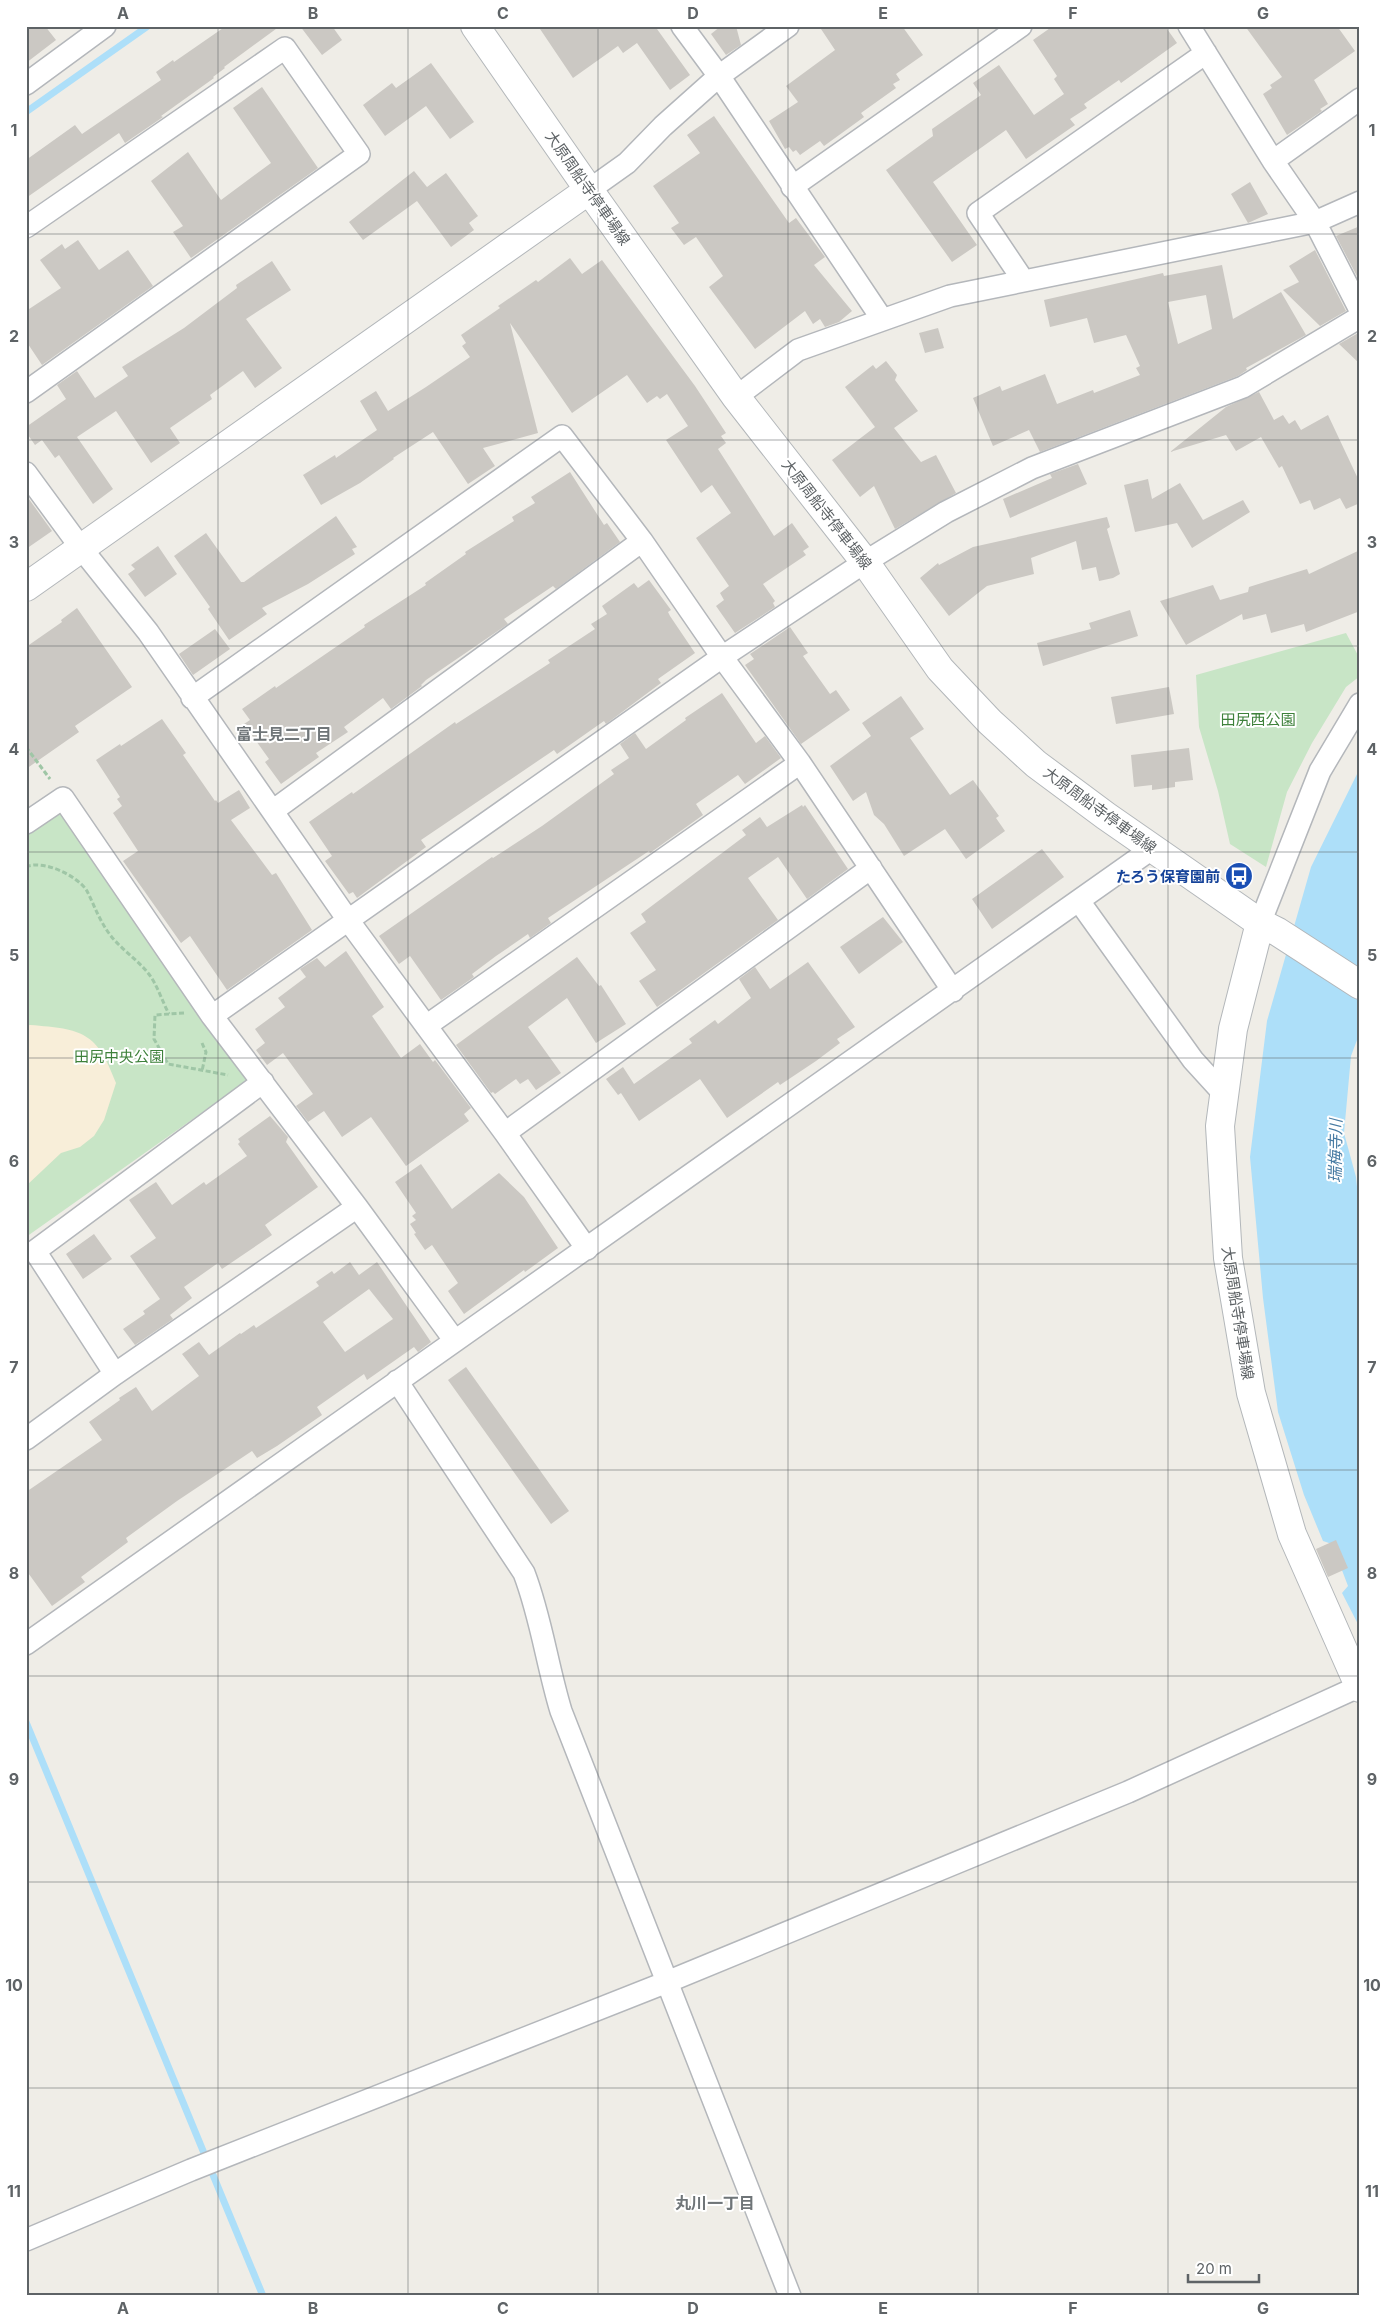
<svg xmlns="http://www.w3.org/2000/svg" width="1386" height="2322" font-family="Inter,'Noto Sans JP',sans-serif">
<rect width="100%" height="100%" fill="#efede7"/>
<path fill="#c8e5c6" d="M 1346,633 L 1360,659 L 1360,676 L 1346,687 L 1312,743 L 1287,792 L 1266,867 L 1230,844 L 1218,791 L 1199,727 L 1196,675 Z
M 59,812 L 248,1080 L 26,1237 L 26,835 Z"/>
<path fill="#f8eed9" d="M 30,1025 C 83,1029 97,1032 116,1083 L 104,1120 L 94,1136 L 80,1147 L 61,1153 L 26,1186 L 26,1026 Z"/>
<path fill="#addff9" d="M 1360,768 L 1360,1032 L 1351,1056 L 1344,1133 L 1356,1177 L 1360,1216 L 1360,1628 L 1342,1593 L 1348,1586 L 1332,1544 L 1323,1541 L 1304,1495 L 1278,1412 L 1263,1298 L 1250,1157 L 1267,1021 L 1311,867 Z"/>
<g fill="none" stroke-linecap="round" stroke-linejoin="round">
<path stroke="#addff9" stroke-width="7" d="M 26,112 L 148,26
M 26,1722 L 263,2296"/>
</g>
<path fill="#cbc8c3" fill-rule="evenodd" d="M 26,26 L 45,26 L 56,40 L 26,63 Z
M 226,26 L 280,26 L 224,67 L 225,68 L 213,77 L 214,78 L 161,116 L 163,117 L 125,143 L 119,133 L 26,198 L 26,160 L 75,125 L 82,134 L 161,80 L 156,72 L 173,60 L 174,62 Z
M 300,26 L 332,26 L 342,40 L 322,55 Z
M 538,26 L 661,26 L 657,29 L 690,75 L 670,90 L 637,43 L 623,53 L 618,46 L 573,78 Z
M 721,26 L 736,26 L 741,45 L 726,55 L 711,34 Z
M 819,26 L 902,26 L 923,55 L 896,74 L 900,80 L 893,84 L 896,88 L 861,113 L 864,117 L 824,146 L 820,141 L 800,155 L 796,150 L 793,152 L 789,147 L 785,149 L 769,121 L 798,102 L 786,86 L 835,50 Z
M 1053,26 L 1165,26 L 1177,43 L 1121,83 L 1119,80 L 1084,104 L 1087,108 L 1070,119 L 1075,125 L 1026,159 L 1006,130 L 933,182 L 977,245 L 952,262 L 886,170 L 933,136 L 932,129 L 981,95 L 973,83 L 999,65 L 1034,115 L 1064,94 L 1054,79 L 1057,76 L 1033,40 Z
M 1245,26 L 1337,26 L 1355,51 L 1314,80 L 1328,104 L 1320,109 L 1322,111 L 1287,135 L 1263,94 L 1272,88 L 1270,85 L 1282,77 Z
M 431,63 L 474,122 L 450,139 L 426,106 L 385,136 L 363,105 L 392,83 L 396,88 Z
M 262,87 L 318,168 L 191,258 L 173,232 L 183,226 L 151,181 L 188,152 L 221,200 L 271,163 L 233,108 Z
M 714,116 L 789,223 L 796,218 L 825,257 L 814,265 L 852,311 L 839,322 L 825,327 L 820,319 L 813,324 L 805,311 L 755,349 L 709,287 L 723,276 L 696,237 L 684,245 L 671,228 L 679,223 L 653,186 L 700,153 L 687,135 Z
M 414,171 L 427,187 L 446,173 L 478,216 L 469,223 L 474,230 L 451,247 L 417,201 L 363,240 L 349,222 Z
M 1250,182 L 1268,214 L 1248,223 L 1231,194 Z
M 1360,226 L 1360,282 L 1336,236 Z
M 78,240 L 99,270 L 128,250 L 153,286 L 42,365 L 26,341 L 26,311 L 61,288 L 40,260 L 62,244 L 65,249 Z
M 1315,250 L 1346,311 L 1320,326 L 1283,290 L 1299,282 L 1289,266 Z
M 570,258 L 582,274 L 602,260 L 695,386 L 726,433 L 721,436 L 726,443 L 718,449 L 774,536 L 792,523 L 809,547 L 803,551 L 806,555 L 763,584 L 775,601 L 773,603 L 775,607 L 735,633 L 716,606 L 724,600 L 720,593 L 729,586 L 696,538 L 731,513 L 712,485 L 701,493 L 666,440 L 688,426 L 667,394 L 660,399 L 657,396 L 647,403 L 627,375 L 572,413 L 510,323 L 538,433 L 483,448 L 495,466 L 468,484 L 433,432 L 393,458 L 394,459 L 360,483 L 321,505 L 303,475 L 335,455 L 336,458 L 377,430 L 360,401 L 376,391 L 388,411 L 426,387 L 470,357 L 462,346 L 466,343 L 461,335 L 500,308 L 498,306 L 536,280 L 538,282 Z
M 272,261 L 291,290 L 246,319 L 282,368 L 255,388 L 243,371 L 210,395 L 212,399 L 170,428 L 180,443 L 151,463 L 116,411 L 77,437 L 113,489 L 93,504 L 59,455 L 55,458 L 42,440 L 35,445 L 26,432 L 26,427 L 66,399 L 57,385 L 77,371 L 95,398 L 128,376 L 122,367 L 184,328 L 237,288 L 236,285 Z
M 1222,265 L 1233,319 L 1281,292 L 1306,335 L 1246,368 L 1247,370 L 1238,376 L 1040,452 L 1029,430 L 993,446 L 973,398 L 1000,386 L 1002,391 L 1045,374 L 1057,404 L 1093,390 L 1094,393 L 1140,375 L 1136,368 L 1140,366 L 1126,335 L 1094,343 L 1087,318 L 1050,327 L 1044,300 L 1163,273 L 1164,276 ZM 1206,295 L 1212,329 L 1178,344 L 1168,302 Z
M 938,328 L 944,348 L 925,353 L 919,333 Z
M 1360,332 L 1360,364 L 1339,344 Z
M 886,361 L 897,375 L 895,380 L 918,411 L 894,428 L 921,462 L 936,455 L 956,493 L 895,529 L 874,486 L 860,497 L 832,460 L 875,427 L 845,387 L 873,365 L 876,369 Z
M 1259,392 L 1274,420 L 1283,415 L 1289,424 L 1295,420 L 1301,430 L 1328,415 L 1360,483 L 1360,503 L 1346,509 L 1340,498 L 1314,510 L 1310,500 L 1300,504 L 1282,466 L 1279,468 L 1261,437 L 1236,451 L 1226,435 L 1170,452 L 1226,407 Z
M 1078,464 L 1087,484 L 1010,518 L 1003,499 L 1052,478 L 1050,474 Z
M 570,472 L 604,525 L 607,523 L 620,542 L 556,589 L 553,586 L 504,619 L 508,624 L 426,680 L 421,685 L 422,686 L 391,709 L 383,698 L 344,727 L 348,732 L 316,753 L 319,757 L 281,784 L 265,762 L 269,759 L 244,724 L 250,720 L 242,709 L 275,686 L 276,688 L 365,627 L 364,625 L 426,585 L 425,583 L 466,554 L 465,552 L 514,521 L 512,517 L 535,503 L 531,497 Z
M 1148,479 L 1152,499 L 1180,483 L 1203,520 L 1243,500 L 1250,512 L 1192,548 L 1177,523 L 1135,532 L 1124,485 Z
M 26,495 L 52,531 L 26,549 Z
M 336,516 L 357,547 L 352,549 L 355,554 L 308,584 L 262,608 L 267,614 L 229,640 L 208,609 L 210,607 L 174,556 L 206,533 L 241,582 L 244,582 Z
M 1107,517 L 1110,527 L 1107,529 L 1120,574 L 1113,578 L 1099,581 L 1096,567 L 1082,570 L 1076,541 L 1031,558 L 1034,574 L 987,586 L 949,616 L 920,578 L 938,563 L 939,565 L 973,547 Z
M 158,546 L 177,574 L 145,597 L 128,574 L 135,569 L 131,565 Z
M 1360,550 L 1360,611 L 1306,632 L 1304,624 L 1271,633 L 1266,614 L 1243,620 L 1242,614 L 1186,645 L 1160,601 L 1213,585 L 1220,600 L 1248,592 L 1249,587 L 1307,569 L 1309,574 Z
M 649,580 L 671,610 L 668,612 L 670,616 L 695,653 L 658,679 L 661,683 L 606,724 L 604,721 L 557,754 L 554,750 L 421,840 L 426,847 L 357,898 L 353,892 L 349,894 L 325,861 L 332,856 L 309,822 L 352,792 L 353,794 L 455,722 L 456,724 L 550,663 L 548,660 L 595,629 L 591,624 L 607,614 L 602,606 L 634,583 L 638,588 Z
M 77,608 L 132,687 L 75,726 L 79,732 L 26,769 L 26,647 L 62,622 L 61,620 Z
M 1130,610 L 1138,636 L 1043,666 L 1037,643 L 1091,629 L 1089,623 Z
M 790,627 L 808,653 L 803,656 L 830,694 L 836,690 L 850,710 L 801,744 L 745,665 L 754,659 L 750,654 Z
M 215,629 L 230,649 L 193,675 L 179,654 Z
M 1169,687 L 1174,714 L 1116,724 L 1111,697 Z
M 722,693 L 756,743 L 765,736 L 781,758 L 745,784 L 738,775 L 696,804 L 703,815 L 650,853 L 649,851 L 548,918 L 551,923 L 530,938 L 528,934 L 496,956 L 472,974 L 474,977 L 441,1000 L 410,956 L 399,964 L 379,936 L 492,857 L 493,858 L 542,826 L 614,774 L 611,770 L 629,758 L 620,744 L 635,733 L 646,749 L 686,720 L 685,718 Z
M 901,696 L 924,729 L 910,738 L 950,795 L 973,780 L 999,816 L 996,818 L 1005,831 L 966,859 L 945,829 L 904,856 L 884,824 L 874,815 L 866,792 L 853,801 L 830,766 L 871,736 L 862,723 Z
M 162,719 L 186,753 L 183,755 L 215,801 L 216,800 L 218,803 L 239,790 L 250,808 L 231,820 L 272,875 L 276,873 L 312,930 L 227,990 L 190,936 L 181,943 L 123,861 L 138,851 L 113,813 L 122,806 L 117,799 L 120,797 L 96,760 L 120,744 L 121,746 Z
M 1189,748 L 1193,780 L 1175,782 L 1175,787 L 1152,790 L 1152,785 L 1134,787 L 1131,755 Z
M 802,805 L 803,807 L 805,805 L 848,869 L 807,899 L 778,857 L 748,878 L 778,920 L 657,1007 L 639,981 L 656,970 L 630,933 L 646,922 L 641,914 L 746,835 L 742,830 L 760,817 L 767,827 Z
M 1042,849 L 1064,877 L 992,929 L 972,899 Z
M 883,917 L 903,942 L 859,974 L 840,947 Z
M 346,951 L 384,1007 L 372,1016 L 401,1058 L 420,1044 L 433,1062 L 435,1060 L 471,1108 L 464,1114 L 469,1121 L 406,1166 L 371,1117 L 342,1137 L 324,1111 L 308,1122 L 296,1106 L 313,1094 L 283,1053 L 267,1065 L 256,1050 L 265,1043 L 255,1029 L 285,1007 L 278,998 L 306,977 L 300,969 L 317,958 L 325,967 Z
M 577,957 L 599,986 L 601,985 L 626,1024 L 596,1043 L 567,998 L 528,1027 L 561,1073 L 536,1090 L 528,1079 L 520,1084 L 516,1079 L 495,1094 L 493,1092 L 491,1093 L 456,1045 Z
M 808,962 L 855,1027 L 837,1039 L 840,1043 L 816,1061 L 780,1085 L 778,1082 L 727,1118 L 700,1079 L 639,1121 L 621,1093 L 618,1095 L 606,1079 L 623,1067 L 634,1084 L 692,1043 L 689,1039 L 715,1020 L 718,1024 L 751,998 L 739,979 L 755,967 L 770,989 Z
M 270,1116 L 288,1137 L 286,1142 L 318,1187 L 265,1225 L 272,1235 L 222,1269 L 218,1263 L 184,1287 L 192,1298 L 170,1315 L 173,1319 L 135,1345 L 123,1329 L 145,1314 L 143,1311 L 160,1299 L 130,1256 L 156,1238 L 129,1200 L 156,1182 L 172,1205 L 204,1182 L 206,1185 L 247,1156 L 238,1144 L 240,1142 L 238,1139 Z
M 421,1164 L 452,1209 L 499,1173 L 524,1197 L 558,1248 L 525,1272 L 524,1270 L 464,1314 L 448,1291 L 458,1283 L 432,1245 L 425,1250 L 414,1234 L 416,1233 L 410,1224 L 416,1220 L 412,1216 L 416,1213 L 395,1182 Z
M 94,1234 L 112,1259 L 83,1279 L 66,1254 Z
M 350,1262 L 359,1275 L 377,1262 L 431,1342 L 418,1352 L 414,1347 L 367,1380 L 364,1374 L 317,1407 L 322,1415 L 277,1446 L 257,1458 L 252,1451 L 177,1501 L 126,1538 L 128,1542 L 81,1577 L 85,1582 L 52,1606 L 26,1570 L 26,1492 L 102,1440 L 89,1422 L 120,1400 L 119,1398 L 136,1387 L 152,1411 L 199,1376 L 182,1354 L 199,1342 L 209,1355 L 240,1333 L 241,1334 L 254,1325 L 256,1328 L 319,1286 L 316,1282 L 332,1271 L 334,1274 ZM 369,1289 L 393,1319 L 345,1352 L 323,1322 Z
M 466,1367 L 569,1511 L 551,1524 L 448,1380 Z
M 1336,1540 L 1348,1568 L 1328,1577 L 1316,1549 Z"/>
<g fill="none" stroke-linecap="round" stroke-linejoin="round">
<g stroke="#b4b7bb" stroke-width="24">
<path id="street" d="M 682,26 L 719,76 L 882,319
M 1189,26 L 1273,161 L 1315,222 L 1360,310
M 26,84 L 105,26
M 1273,161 L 1360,99
M 792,187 L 1021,26
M 589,190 L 627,163 L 663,126 L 719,76 L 788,26
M 26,227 L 285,48 L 359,154 L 26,392
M 1023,280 L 978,213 L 1206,53
M 736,397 L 798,350 L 950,296 L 1315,222 L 1360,202
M 26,473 L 81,548 L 148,632 L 348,920 L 505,1133 L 587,1249
M 192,698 L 562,436 L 642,541 L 722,657 L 800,763 L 953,991
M 274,810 L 642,541
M 26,823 L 63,798 L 212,1016 L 357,1207 L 455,1341
M 1079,901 L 1193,1060 L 1224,1094
M 1260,923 L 1320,771 L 1360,704
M 212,1016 L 722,657 L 865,562 L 946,512 L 1032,468 L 1243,387 L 1360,317
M 426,1026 L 800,763
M 505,1133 L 871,868
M 115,1374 L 35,1251 L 263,1082
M 397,1381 L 524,1573 C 541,1617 547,1665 561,1711 L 790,2296
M 26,1439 L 115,1374 L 357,1207
M 26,1644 L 1153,848
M 26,2240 L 191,2170 L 667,1982 L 1128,1792 L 1360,1686"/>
</g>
<g stroke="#b3b7ba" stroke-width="30">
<path id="secondary" d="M 475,26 L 589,190 L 736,397 L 865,562 L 940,669 L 990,722 L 1036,764 L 1106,816 L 1260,923 L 1278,932 L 1360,985
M 26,587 L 589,190
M 1260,923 L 1233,1029 L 1220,1126 L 1228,1258 L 1251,1393 L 1292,1534 L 1360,1688"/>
</g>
<path stroke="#9fc6a6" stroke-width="3" stroke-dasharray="5 2.5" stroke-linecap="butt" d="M 26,747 L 50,779
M 26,867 C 43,859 78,876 87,891 C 94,905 99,919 108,932 C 119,948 136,958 148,973 C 157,984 162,1001 169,1014
M 184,1013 L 155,1015 L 154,1039 L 168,1064 L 228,1075
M 202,1043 L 206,1052 L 202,1071"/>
<use href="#street" stroke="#fff" stroke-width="21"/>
<use href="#secondary" stroke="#fff" stroke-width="28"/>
</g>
<path fill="none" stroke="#5e6366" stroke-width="1" stroke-opacity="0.55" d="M 218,26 L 218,2296M 408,26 L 408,2296M 598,26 L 598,2296M 788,26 L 788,2296M 978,26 L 978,2296M 1168,26 L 1168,2296M 26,234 L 1360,234M 26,440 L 1360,440M 26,646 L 1360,646M 26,852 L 1360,852M 26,1058 L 1360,1058M 26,1264 L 1360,1264M 26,1470 L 1360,1470M 26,1676 L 1360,1676M 26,1882 L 1360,1882M 26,2088 L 1360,2088"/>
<defs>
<g id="bus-disc" transform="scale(1.4375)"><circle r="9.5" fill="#1a4fb4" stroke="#fff"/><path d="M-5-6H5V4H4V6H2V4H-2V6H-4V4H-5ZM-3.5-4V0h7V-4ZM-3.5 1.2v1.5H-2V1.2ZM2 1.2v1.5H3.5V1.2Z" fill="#fff"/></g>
</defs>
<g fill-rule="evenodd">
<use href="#bus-disc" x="1239" y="876"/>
</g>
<g text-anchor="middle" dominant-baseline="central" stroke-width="4" stroke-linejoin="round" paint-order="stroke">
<g font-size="15" fill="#5e6366" stroke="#fff">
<text transform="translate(588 188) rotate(55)">大原周船寺停車場線</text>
<text transform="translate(827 514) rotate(52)">大原周船寺停車場線</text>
<text transform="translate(1100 810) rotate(36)">大原周船寺停車場線</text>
<text transform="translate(1238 1313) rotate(81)">大原周船寺停車場線</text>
</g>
<g font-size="15" fill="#3e813b" stroke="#fff">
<text x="1258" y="719">田尻西公園</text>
<text x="119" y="1056">田尻中央公園</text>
</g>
<g font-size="15" font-weight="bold" fill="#164399" stroke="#fff" text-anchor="end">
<text x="1220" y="876">たろう保育園前</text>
</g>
<g font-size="16" font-weight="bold" fill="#6f7578" stroke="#fff">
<text x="284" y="734">富士見二丁目</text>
<text x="715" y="2203">丸川一丁目</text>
</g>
<g font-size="16" font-style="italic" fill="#477ba3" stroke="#fff">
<text transform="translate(1335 1151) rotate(-89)">瑞梅寺川</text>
</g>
</g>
<rect width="1386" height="2322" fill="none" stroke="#ffffff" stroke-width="55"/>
<path d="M1188 2274v8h71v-8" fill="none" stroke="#5e6366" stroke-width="2.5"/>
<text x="1196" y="2274" font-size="15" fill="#5e6366" stroke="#ffffff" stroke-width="4" paint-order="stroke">20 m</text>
<rect x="28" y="28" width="1330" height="2266" fill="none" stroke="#5e6366" stroke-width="2"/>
<g font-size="16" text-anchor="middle" font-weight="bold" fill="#5e6366">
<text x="123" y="19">A</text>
<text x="313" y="19">B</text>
<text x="503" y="19">C</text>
<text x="693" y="19">D</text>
<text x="883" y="19">E</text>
<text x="1073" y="19">F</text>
<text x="1263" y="19">G</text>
<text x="14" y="136">1</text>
<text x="1372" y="136">1</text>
<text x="14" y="342">2</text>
<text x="1372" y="342">2</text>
<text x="14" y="548">3</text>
<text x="1372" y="548">3</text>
<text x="14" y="755">4</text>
<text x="1372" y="755">4</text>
<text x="14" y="961">5</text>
<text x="1372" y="961">5</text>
<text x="14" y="1167">6</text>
<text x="1372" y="1167">6</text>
<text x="14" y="1373">7</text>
<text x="1372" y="1373">7</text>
<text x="14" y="1579">8</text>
<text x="1372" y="1579">8</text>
<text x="14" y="1785">9</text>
<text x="1372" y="1785">9</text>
<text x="14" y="1991">10</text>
<text x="1372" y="1991">10</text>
<text x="14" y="2197">11</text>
<text x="1372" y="2197">11</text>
<text x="123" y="2314">A</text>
<text x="313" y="2314">B</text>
<text x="503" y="2314">C</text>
<text x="693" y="2314">D</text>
<text x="883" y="2314">E</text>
<text x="1073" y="2314">F</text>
<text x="1263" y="2314">G</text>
</g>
</svg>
